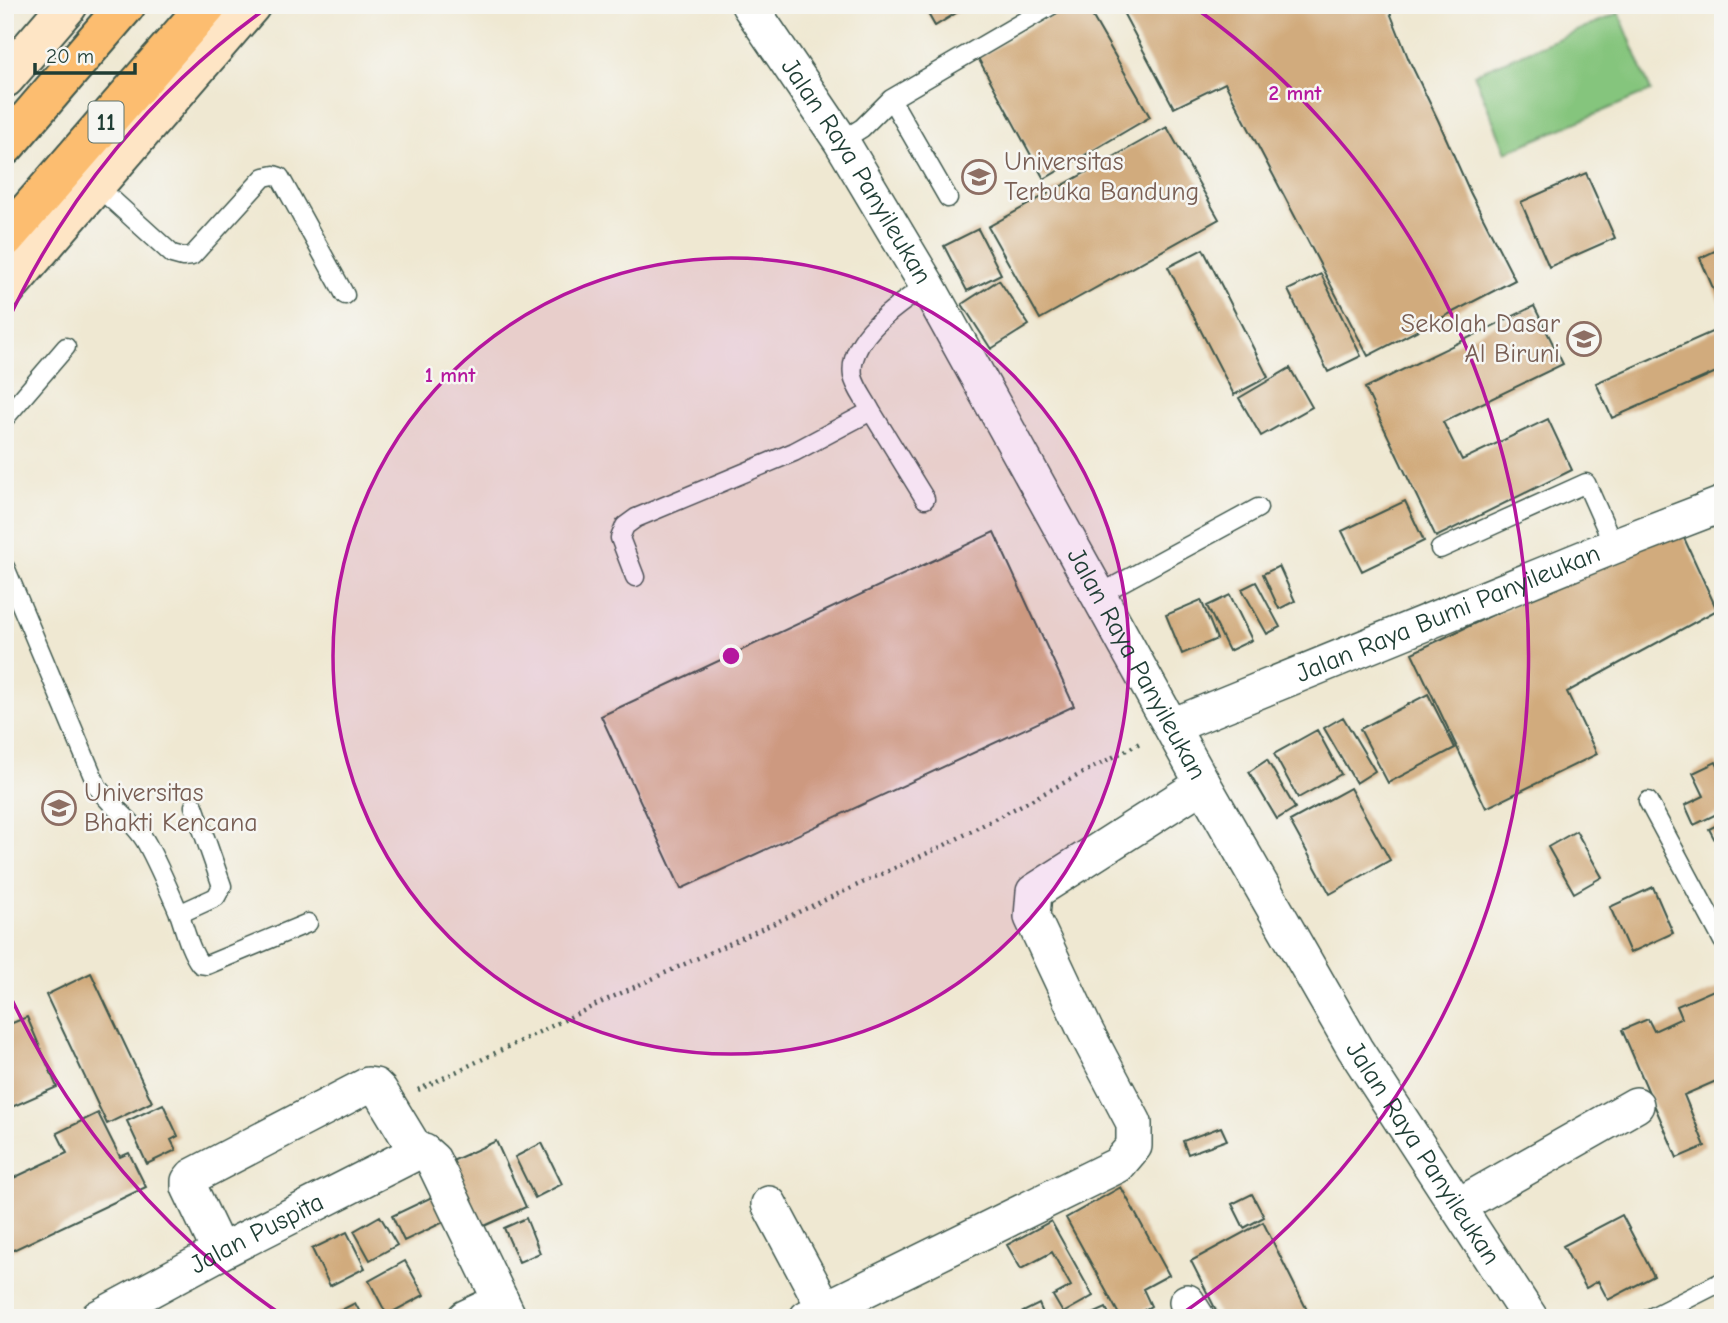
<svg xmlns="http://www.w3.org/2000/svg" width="1728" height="1323" font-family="'Comic Neue',sans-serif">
<rect width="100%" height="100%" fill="#f6f6f2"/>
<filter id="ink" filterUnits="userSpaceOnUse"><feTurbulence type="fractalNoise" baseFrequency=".0143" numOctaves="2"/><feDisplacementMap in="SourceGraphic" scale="14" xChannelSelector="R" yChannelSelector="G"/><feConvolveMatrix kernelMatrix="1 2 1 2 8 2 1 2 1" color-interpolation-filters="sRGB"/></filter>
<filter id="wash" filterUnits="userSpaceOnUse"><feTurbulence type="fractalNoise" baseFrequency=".00686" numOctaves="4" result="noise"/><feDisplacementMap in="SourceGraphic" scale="28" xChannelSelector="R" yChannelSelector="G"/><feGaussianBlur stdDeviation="1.57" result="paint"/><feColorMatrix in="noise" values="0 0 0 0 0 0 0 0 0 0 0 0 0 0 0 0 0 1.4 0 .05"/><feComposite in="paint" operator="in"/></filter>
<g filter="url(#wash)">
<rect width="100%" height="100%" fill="#efe8d2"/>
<path fill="#85c57d" stroke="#528158" stroke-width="2" d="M 1619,13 L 1651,91 L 1506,152 L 1474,74 Z"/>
<g id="blocks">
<path fill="#d1ab7d" d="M 923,5 L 969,5 L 935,26 Z
M 1071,5 L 1086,5 L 1150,117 L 1044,179 L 978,58 Z
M 1119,5 L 1387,5 L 1409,60 L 1438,120 L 1470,192 L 1515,280 L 1368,356 L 1225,83 L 1174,108 Z
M 1167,127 L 1219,219 L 1040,319 L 988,227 Z
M 1586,173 L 1615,238 L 1549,267 L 1521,202 Z
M 978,229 L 1001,274 L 967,291 L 944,246 Z
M 1723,247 L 1723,311 L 1700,258 Z
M 1203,249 L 1268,377 L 1234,395 L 1168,267 Z
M 1321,274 L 1361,356 L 1328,372 L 1288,290 Z
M 999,280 L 1029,325 L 991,349 L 962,304 Z
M 1534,306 L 1563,364 L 1443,422 L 1462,460 L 1548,419 L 1572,470 L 1436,537 L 1365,388 Z
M 1723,327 L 1723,369 L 1612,418 L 1596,383 Z
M 1290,368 L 1312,407 L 1261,436 L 1239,398 Z
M 1405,501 L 1424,541 L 1362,571 L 1342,531 Z
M 1679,527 L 1717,610 L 1567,692 L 1597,754 L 1486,808 L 1412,653 Z
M 994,532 L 1074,706 L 681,889 L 601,716 Z
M 1279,566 L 1295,601 L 1279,609 L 1263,574 Z
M 1256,582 L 1280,627 L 1267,634 L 1242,589 Z
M 1230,595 L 1252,640 L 1229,651 L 1207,606 Z
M 1201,600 L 1217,639 L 1182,654 L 1166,615 Z
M 1428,694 L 1455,748 L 1388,783 L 1360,729 Z
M 1343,717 L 1375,771 L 1356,783 L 1324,728 Z
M 1317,730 L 1341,774 L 1298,798 L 1274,754 Z
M 1267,760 L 1295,808 L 1277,819 L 1249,772 Z
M 1716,762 L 1723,777 L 1723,811 L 1694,825 L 1685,805 L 1704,796 L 1693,773 Z
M 1350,788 L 1390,860 L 1330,894 L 1290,821 Z
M 1723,822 L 1723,855 L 1709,829 Z
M 1576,831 L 1602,877 L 1574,893 L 1548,847 Z
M 1653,887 L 1673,933 L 1630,953 L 1610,907 Z
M 91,973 L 152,1102 L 107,1124 L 46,995 Z
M 1723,986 L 1723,1078 L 1684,1095 L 1705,1146 L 1677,1158 L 1622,1030 L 1648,1019 L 1654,1031 L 1682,1018 L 1677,1006 Z
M 27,1017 L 57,1087 L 5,1110 L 5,1026 Z
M 163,1104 L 178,1136 L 171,1140 L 176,1150 L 147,1164 L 127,1121 Z
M 98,1113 L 120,1157 L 129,1153 L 146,1187 L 5,1254 L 5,1182 L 67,1153 L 57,1133 Z
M 1221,1127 L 1227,1140 L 1188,1154 L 1183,1141 Z
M 496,1141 L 526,1207 L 480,1228 L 450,1162 Z
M 542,1143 L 562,1184 L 535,1198 L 515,1157 Z
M 1121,1187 L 1169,1275 L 1143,1289 L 1151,1306 L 1130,1318 L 1121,1318 L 1066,1218 Z
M 1252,1194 L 1264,1217 L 1244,1228 L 1232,1204 Z
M 436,1195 L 448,1220 L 404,1241 L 392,1216 Z
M 1622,1215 L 1654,1276 L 1608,1300 L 1598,1281 L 1586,1288 L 1563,1246 Z
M 380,1216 L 397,1245 L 370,1260 L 354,1231 Z
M 526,1218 L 540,1253 L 519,1262 L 504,1228 Z
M 1051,1221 L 1093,1296 L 1063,1313 L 1053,1296 L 1071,1286 L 1052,1252 L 1021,1269 L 1007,1245 Z
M 1263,1222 L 1311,1318 L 1220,1318 L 1191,1261 Z
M 347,1232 L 365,1268 L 330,1286 L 312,1249 Z
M 405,1261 L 424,1295 L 387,1315 L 369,1281 Z
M 355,1303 L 363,1318 L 326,1318 Z
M 1039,1304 L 1045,1318 L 1011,1318 Z
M 1106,1308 L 1111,1318 L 1084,1318 Z"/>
</g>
</g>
<g filter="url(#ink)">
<use href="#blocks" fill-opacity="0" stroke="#3e574c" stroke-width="2"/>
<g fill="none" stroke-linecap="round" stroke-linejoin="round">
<g stroke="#3e574c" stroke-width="21">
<path id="service" d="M 891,99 L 948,198
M 841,141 L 862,128 L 891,99 L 1052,5
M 96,185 L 172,254 L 183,257 L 192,256 L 264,177 L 274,175 L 280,177 L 345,295
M 871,411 L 925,499
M 5,418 L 66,347
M 1440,549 L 1586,483 L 1614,546
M 5,567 L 97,786 C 110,807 135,821 147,844 C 159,866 169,890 179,913 C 185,930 189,949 200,964 L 207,965 L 308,923
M 635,577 L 620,538 L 625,526 L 636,518 L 794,452 L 871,411 C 866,401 855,387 853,376 C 847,338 900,303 927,285
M 1100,594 L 1258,508
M 1648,801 L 1723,941
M 179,914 L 216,897 L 222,886 L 194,806
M 1650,1318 L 1723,1281"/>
</g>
<g stroke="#3e574c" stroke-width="38">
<g id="minor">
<path id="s1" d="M 749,5 L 841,141 L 927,285 L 1203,784 L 1355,1049 L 1530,1318"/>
<path id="s2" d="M 1172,726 L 1614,546 L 1723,504"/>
<path d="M 769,1204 L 830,1318"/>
<path d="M 1458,1206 L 1636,1105"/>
<path d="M 220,1252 L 189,1187 L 189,1181 L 193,1176 L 368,1085 L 375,1086 L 380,1091 L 417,1152 L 424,1152 L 433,1160 L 509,1318"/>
<path d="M 1187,1302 L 1197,1318"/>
<path id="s3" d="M 98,1318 L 220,1252 L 417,1152"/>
<path d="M 465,1318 L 501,1301"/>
<path d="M 807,1318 L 1118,1165 L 1134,1146 L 1134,1123 L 1085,1030 L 1032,917 L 1034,892 L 1203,784"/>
</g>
</g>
<g stroke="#3e574c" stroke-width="42">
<path id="secondary" d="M 5,78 L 68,5
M 5,290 L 251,5"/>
</g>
<g stroke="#3e574c" stroke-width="42">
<path id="trunk" d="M 5,146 L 126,5
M 5,238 L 207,5"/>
</g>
<path stroke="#3e574c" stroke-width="4.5" stroke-dasharray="2 5" stroke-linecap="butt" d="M 418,1090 L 606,1000 L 943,846 L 1142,742"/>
<use href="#service" stroke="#fff" stroke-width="18"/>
<use href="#minor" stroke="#fff" stroke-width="35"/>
<use href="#secondary" stroke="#fee5c5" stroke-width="38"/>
<use href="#trunk" stroke="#fcbd6f" stroke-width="38"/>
</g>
</g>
<circle cx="731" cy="656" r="398" fill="#b5179e" fill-opacity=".12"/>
<g fill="none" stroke="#b5179e" stroke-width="3.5">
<circle cx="731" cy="656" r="398"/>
<path d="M285 1317A797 797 0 0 1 6 987M6 325A797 797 0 0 1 268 7M1194 7A797 797 0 0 1 1177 1317"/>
</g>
<defs>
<g id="university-ring" transform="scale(1.75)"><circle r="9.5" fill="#f6f6f2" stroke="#8d6e63" stroke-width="1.5"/><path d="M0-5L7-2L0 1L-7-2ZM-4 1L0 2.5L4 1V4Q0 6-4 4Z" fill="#8d6e63"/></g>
<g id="school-ring" transform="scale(1.75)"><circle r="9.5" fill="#f6f6f2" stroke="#8d6e63" stroke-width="1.5"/><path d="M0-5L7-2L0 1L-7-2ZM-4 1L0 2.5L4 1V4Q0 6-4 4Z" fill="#8d6e63"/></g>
</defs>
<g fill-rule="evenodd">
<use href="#university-ring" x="979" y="177"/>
<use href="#school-ring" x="1584" y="339"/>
<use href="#university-ring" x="59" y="808"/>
</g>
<g text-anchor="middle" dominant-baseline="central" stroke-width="5" stroke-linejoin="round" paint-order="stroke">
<rect fill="#f6f6f2" stroke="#60746d" stroke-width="2" x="88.5" y="101.5" width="35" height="41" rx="5"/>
<g font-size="24" font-weight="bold" fill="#1f3d34">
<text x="106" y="122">11</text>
</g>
<g font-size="26" fill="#785e54" stroke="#f6f6f2" text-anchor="start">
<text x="1004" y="162">Universitas<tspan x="1004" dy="30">Terbuka Bandung</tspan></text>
<text x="1560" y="324" text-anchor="end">Sekolah Dasar<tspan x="1560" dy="30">Al Biruni</tspan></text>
<text x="84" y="793">Universitas<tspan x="84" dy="30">Bhakti Kencana</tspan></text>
</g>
<g font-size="26" fill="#1f3d34" stroke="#f6f6f2">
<text stroke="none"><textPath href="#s1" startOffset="198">Jalan Raya Panyileukan</textPath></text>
<text stroke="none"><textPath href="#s2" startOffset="298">Jalan Raya Bumi Panyileukan</textPath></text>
<text stroke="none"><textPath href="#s1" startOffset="765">Jalan Raya Panyileukan</textPath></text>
<text stroke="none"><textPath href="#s1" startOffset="1332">Jalan Raya Panyileukan</textPath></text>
<text stroke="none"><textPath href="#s3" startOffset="180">Jalan Puspita</textPath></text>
</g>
</g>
<circle cx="731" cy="656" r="10" fill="#b5179e" stroke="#f6f6f2" stroke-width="3.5"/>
<g font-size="21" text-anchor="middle" font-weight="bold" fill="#b5179e" stroke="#f6f6f2" stroke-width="5" stroke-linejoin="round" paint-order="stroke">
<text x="1295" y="100">2 mnt</text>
<text x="450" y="382">1 mnt</text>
</g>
<rect width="1728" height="1323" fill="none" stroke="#f6f6f2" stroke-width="28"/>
<path d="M35 63v10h100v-10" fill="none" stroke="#1f3d34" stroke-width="3.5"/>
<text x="46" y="63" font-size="21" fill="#1f3d34" stroke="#f6f6f2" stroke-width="5" paint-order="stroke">20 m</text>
</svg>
